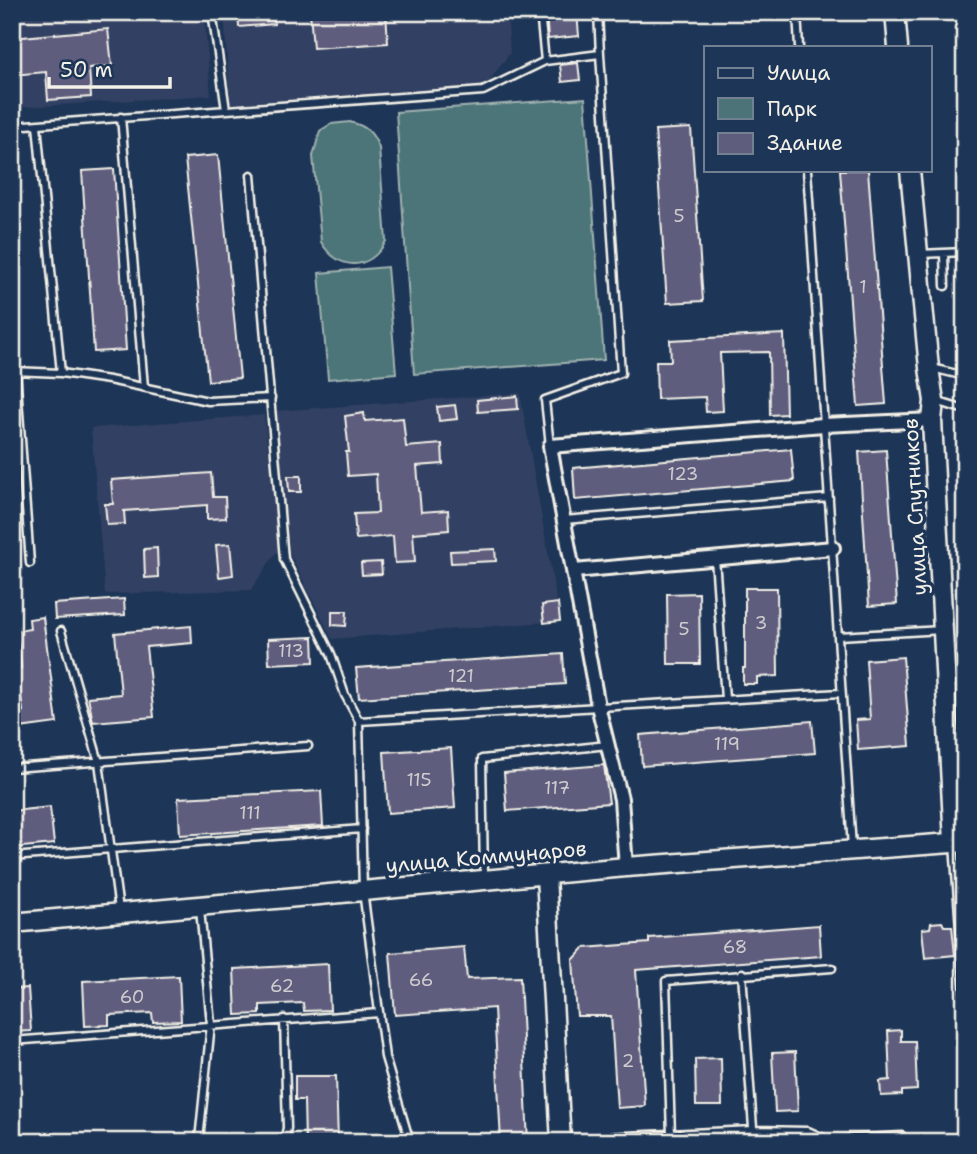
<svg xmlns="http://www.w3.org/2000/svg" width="977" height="1154" font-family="'Shantell Sans',sans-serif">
<rect width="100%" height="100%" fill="#1d3557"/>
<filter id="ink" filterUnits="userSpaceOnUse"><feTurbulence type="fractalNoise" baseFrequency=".0143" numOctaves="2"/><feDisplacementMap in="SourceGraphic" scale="14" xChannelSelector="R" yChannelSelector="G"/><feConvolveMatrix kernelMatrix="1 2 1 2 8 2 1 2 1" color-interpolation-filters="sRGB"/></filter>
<g filter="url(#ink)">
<path fill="#304163" d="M 12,12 L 204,12 L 211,95 L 12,108 Z
M 224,12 L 507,12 L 510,53 L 486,85 L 230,104 Z
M 520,393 L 560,621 L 332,639 L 290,554 L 275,411 Z
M 264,415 L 279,548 L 251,590 L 105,594 L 91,428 Z"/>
<path fill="#4c7478" stroke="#a0b2b0" stroke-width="2" d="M 585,98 L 604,360 L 414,374 L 396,112 Z
M 350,122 C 366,126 373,132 379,148 L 386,241 C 370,271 339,272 321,242 L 313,156 L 320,131 L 331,124 Z
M 387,267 L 396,373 L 328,379 L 319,273 Z"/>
<path fill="#5e5d7e" stroke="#f4f1e8" stroke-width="2" d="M 238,12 L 273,12 L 274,24 L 239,27 Z
M 310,12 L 386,12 L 388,43 L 313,48 Z
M 546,12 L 577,12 L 579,36 L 548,39 Z
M 108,29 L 112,66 L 89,68 L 91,97 L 48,100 L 46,72 L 12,75 L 12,38 Z
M 578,63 L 580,80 L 562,82 L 560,65 Z
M 691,128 L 703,301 L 667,303 L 655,130 Z
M 218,155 L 240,378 L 208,381 L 185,158 Z
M 114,169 L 126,350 L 94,352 L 82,171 Z
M 840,170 L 868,170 L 886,404 L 858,406 Z
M 784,334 L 786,414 L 770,415 L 769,352 L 720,353 L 723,411 L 706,412 L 705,397 L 657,399 L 656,361 L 671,361 L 670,340 Z
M 517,396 L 518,409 L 478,412 L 477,400 Z
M 455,405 L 457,419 L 439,421 L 437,407 Z
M 364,413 L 365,421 L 403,418 L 406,447 L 442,444 L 443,464 L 417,466 L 421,512 L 448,510 L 449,530 L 413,533 L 415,562 L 395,563 L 393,536 L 356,539 L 354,514 L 378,513 L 376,474 L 348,476 L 346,452 L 349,452 L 345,416 Z
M 791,449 L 794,481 L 575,500 L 573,468 Z
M 886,450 L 897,604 L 869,606 L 859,452 Z
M 211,473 L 213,497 L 225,497 L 226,518 L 207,519 L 207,505 L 124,511 L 125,524 L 107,525 L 105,504 L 113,504 L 111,480 Z
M 288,476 L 301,476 L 301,492 L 289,492 Z
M 230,544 L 233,575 L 219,577 L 216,545 Z
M 157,548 L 158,577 L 145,578 L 144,549 Z
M 495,549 L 496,561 L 451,563 L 450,551 Z
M 381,562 L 382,574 L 362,575 L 361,563 Z
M 745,588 L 777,588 L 778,676 L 757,677 L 757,684 L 743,684 L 743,668 L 745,668 Z
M 699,593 L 700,664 L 668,664 L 667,594 Z
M 124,599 L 125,615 L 55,619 L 54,604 Z
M 558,603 L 560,621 L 544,623 L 542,605 Z
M 332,611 L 347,611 L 346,626 L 332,625 Z
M 43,617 L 57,723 L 12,729 L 12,712 L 23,711 L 17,669 L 21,668 L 17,631 L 30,629 L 29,619 Z
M 191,626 L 192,643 L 146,647 L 154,717 L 93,722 L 88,697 L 121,694 L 115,633 Z
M 313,637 L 314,662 L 269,664 L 268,639 Z
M 563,654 L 565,684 L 359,698 L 356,668 Z
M 903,657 L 910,746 L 858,750 L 856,720 L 870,719 L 866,660 Z
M 812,721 L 815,753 L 642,766 L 640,735 Z
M 451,748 L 455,808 L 388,813 L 384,752 Z
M 604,765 L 609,803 L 507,811 L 504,773 Z
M 321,791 L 323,826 L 180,835 L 178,798 Z
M 50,807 L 54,844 L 12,848 L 12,811 Z
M 942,922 L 944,926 L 952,926 L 955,955 L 925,958 L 922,929 L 930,928 L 931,923 Z
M 819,925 L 821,956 L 636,970 L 645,1106 L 617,1108 L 611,1016 L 577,1016 L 573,960 L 584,948 L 649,943 L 649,938 Z
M 464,947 L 467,979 L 520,977 L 528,1142 L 501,1142 L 494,1008 L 395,1015 L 390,953 Z
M 328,964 L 330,1010 L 304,1011 L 303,1003 L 260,1005 L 260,1014 L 236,1015 L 234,969 Z
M 179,976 L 181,1021 L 153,1022 L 152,1013 L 109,1015 L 109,1025 L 85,1026 L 83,981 Z
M 28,988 L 31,1031 L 12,1032 L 12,989 Z
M 901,1030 L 901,1041 L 915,1041 L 917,1090 L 902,1091 L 902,1095 L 881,1096 L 880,1081 L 890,1080 L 888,1031 Z
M 795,1052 L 798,1111 L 775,1112 L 772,1053 Z
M 721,1058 L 722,1106 L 696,1106 L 695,1059 Z
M 295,1076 L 336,1076 L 338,1142 L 305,1142 L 304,1100 L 295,1100 Z"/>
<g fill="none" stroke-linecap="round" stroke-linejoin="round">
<g stroke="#f4f1e8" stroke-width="11">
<path id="lane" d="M 212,12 L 226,110
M 540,12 L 545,61
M 797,12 L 799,47
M 121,117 L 144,387
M 37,125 L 61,373
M 12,126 L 483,91 L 545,61 L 600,54 L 598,12
M 807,170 L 852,848
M 251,175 L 284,559 L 331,654 L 345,695 L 359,721 L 363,891 L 385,1057 L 410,1142
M 920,254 L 965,252
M 944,254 L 945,286
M 932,368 L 965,376
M 12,371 L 61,373 L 109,380 L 208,401 L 271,398
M 16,371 L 30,563
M 936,401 L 965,410
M 550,446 L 545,400 L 621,373 L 600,54
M 564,520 L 829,498
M 715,558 L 725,699
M 61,631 L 99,762 L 119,910
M 839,636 L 942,630
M 359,721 L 841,693
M 12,768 L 308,746
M 954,844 L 965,999
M 12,857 L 362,829
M 484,876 L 482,759 L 607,745
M 742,973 L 754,1142
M 12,1041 L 379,1013
M 671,1135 L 666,981 L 832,968
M 563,1139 L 753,1130 L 808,1131 L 828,1140 L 902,1136
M 199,1140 L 211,1024 L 200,909
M 190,1142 L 203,1142
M 284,1142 L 287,1128 L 284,1019"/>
</g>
<g stroke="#f4f1e8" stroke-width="18">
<path id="street" d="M 574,571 L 833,548
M 626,867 L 621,799 L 598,706 L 550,446 L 824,425 L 932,420"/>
</g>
<g stroke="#f4f1e8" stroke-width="23">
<path id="secondary" d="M 895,12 L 898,47
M 910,170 L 929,368 L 934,401 L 932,420 L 954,843
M 546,876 L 561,1142
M 12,923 L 626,867 L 965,842"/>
</g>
<use href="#lane" stroke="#1d3557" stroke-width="6"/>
<use href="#street" stroke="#1d3557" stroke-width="12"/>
<use href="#secondary" stroke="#1d3557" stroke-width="18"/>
</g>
</g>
<g text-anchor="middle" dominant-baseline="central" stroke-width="7" stroke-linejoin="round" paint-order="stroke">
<g font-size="18" fill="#ceccce">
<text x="679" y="216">5</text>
<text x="863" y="287">1</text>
<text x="683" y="474">123</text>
<text x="761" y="623">3</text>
<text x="684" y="629">5</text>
<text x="291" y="651">113</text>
<text x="461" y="676">121</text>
<text x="727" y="744">119</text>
<text x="419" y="780">115</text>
<text x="557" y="788">117</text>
<text x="250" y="813">111</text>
<text x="735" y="947">68</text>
<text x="421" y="980">66</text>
<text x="282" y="986">62</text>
<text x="132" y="997">60</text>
<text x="628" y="1061">2</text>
</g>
<g font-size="21" fill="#f4f1e8" stroke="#1d3557">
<text transform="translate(915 507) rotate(-93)">улица Спутников</text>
<text transform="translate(486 857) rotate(-5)">улица Коммунаров</text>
</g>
</g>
<rect width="977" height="1154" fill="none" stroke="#1d3557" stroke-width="42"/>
<rect x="21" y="21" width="935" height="1112" fill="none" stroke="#f4f1e8" stroke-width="2.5" filter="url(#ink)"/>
<rect x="704" y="46" width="228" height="126" fill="#1d3557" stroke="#738091" stroke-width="2"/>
<rect x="718" y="68" width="35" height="10" fill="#1d3557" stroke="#738091" stroke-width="2"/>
<text x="767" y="80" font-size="21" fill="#f4f1e8">Улица</text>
<rect x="718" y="98" width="35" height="21" fill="#4c7478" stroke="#738091" stroke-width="2"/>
<text x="767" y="116" font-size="21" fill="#f4f1e8">Парк</text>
<rect x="718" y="133" width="35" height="21" fill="#5e5d7e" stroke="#738091" stroke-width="2"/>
<text x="767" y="150" font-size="21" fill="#f4f1e8">Здание</text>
<path d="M49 77v10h121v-10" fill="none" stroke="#f4f1e8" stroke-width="3.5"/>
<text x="60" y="77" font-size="21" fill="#f4f1e8" stroke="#1d3557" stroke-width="5" paint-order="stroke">50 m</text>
</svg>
